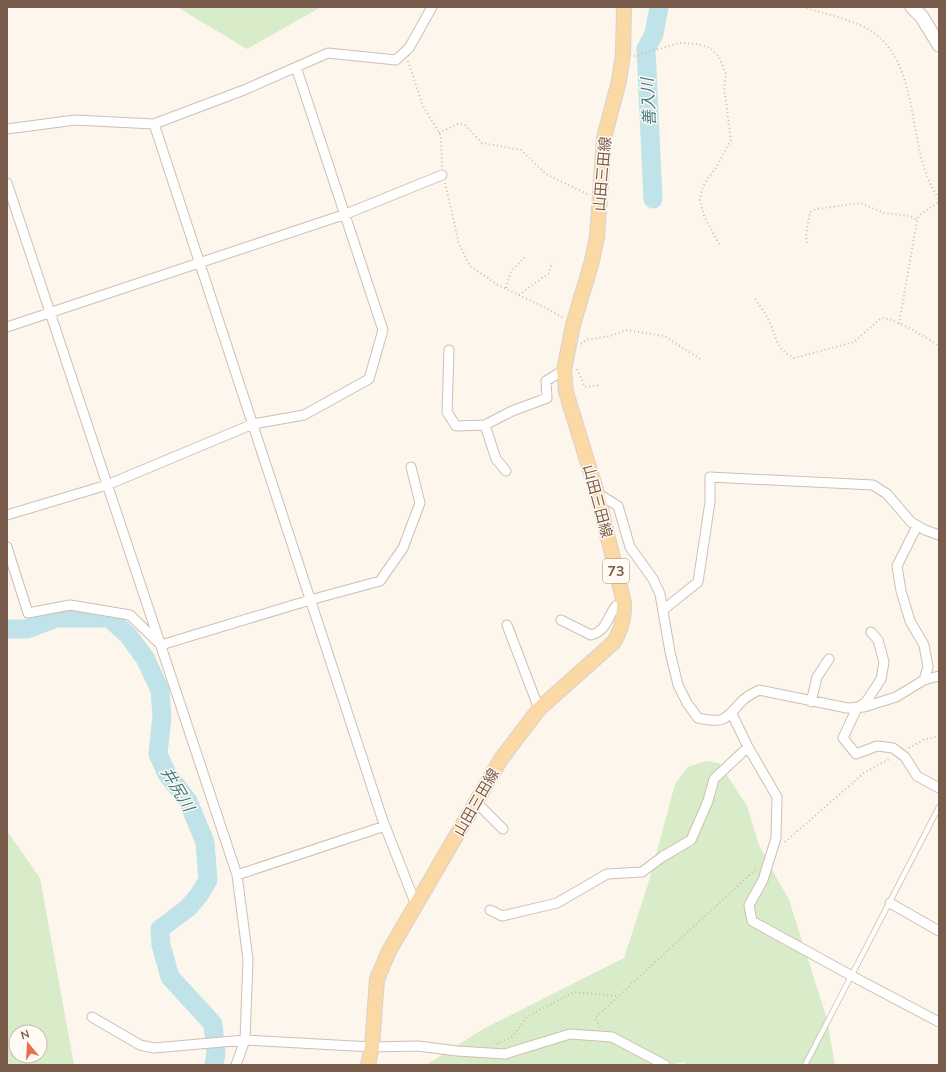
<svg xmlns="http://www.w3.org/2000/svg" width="946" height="1072" font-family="Mulish,'Noto Sans JP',sans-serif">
<rect width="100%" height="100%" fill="#fdf6ec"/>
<path fill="#d8ecc9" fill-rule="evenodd" d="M 177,7 L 321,7 L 247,49 Z
M 706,761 L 719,763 L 747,806 L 759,845 L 789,900 L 827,1019 L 835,1065 L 686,1065 L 684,1062 L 670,1065 L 426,1065 L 483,1029 L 624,958 L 649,881 L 675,784 L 688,767 Z
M 7,831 L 40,878 L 74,1065 L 7,1065 ZM 16,1032 L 40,1032 L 40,1056 L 16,1056 Z"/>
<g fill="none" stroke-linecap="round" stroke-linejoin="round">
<path stroke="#bfe3e8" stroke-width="19" d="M 653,199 L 646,49 L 654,34 L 659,7
M 7,629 L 27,629 L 56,618 L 109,618 L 128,635 L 145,658 L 160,690 L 162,716 L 158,754 L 167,774 L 188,801 L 205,842 L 208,880 L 199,895 L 188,908 L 160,929 L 161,945 L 170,977 L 213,1024 L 216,1054 L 214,1065"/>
<g stroke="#d1beb0" stroke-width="6">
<path id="lane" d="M 805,1065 L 939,807"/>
</g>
<g stroke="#d1beb0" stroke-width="11">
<path id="street" d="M 154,124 L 383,821 L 416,905
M 7,129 L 75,120 L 154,124 L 244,90 L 328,53 L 396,60 L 409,48 L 432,7
M 7,183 L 237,875 L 248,959 L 245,1040 L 236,1065
M 7,327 L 346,214 L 442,175
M 449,350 L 447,412 L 456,426 L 485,425 L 512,411 L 547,398 L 546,381 L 564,370
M 485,425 L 496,459 L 506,471
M 597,493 L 618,506 L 630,547 L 653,579 L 660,594 L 670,652 L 678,685 L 687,703 L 698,718 C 726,724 725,719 743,700 C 747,696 754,693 759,690 L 847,708 L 864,707 L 896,697 L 924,680 L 939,676
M 7,515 L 107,485 L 253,424 L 304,415 L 369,379 L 383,330 L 296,67
M 917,526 L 897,566 L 901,591 L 910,621 L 924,645 L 928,667 L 924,680
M 7,547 L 28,613 L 70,605 L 130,615 L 161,645 L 310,600 L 380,581 L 403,548 L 420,503 L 411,467
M 663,610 L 698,582 L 710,502 L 710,477 L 873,485 L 887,494 L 911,522 L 925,530 L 939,535
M 561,620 L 591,635 C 607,631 607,617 616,606 L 624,603
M 507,625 L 539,709
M 871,632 L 878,640 L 884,662 L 881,679 L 866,702 L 857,708 L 843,738 L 856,754 L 877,746 L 893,748 L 905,757 L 917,776 L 939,788
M 811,702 L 817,677 L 829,659
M 732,714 L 748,747 L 777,797 L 776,838 L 763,880 L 749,905 L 752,921 L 852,976 L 939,1022
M 476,802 L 503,829
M 237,875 L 385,826
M 890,903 L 939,931
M 490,910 L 502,916 L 557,903 L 607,874 L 642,872 L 662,857 L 691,840 L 708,801 L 714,779 L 748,747
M 92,1017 L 140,1045 L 154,1048 L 245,1040 L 372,1047 L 418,1046 L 457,1051 L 505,1054 L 570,1034 L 612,1037 L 665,1065"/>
</g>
<g stroke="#d6c0b0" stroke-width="15">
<path id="secondary" d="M 912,7 L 922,17 L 939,45"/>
</g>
<g stroke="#dad1cd" stroke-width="16">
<path id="primary" d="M 368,1065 L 372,1047 L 377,979 L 389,951 L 501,759 L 539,709 L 614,642 C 622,628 624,618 624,603 L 597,493 L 566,392 L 564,370 L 573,325 L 592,261 L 597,237 L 604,138 L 619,81 L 623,54 L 624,7"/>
</g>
<path stroke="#d9b8a5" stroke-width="2" stroke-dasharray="1 3" stroke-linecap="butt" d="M 803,7 C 824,14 857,20 874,33 C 923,69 905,151 939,199
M 634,56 L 680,43 L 697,44 L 710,48 L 719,57 L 726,74 L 724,87 L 731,140 L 716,168 L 707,179 L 702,189 L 700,200 L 704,216 L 720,246
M 408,61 L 423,106 L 441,136 L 442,167
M 439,133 L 457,124 L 465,125 L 482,143 L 521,150 L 546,174 L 589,195
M 445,183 L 459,244 L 470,266 L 498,285 L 546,308 L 563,318
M 807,243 L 806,235 L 810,212 L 817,209 L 860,203 L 884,213 L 910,216 L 917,220
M 506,288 L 511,271 L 526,256
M 519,295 L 549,273 L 552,262
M 755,299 C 759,305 764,311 767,317 C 777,334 774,349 794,358 L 854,342 L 881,318 C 897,319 921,335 935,343 L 939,347
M 899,324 L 917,221 L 919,215 L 939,202
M 581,344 L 586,340 L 610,336 L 626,330 L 664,336 L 702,360
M 577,369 L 585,387 L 600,385
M 909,748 L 923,740 L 939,736
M 785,842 L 864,773 L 891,758
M 600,1027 L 595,1018 L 757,868
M 497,1044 L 513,1036 L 527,1017 L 574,992 L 618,996"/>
<use href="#lane" stroke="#fff" stroke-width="4.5"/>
<use href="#street" stroke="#fff" stroke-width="9"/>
<use href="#secondary" stroke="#fff" stroke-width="13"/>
<use href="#primary" stroke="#fbd9a5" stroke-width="14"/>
</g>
<g text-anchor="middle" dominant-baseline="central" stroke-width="3" stroke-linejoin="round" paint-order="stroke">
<rect fill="#fffaf3" stroke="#a28b7f" stroke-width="1" x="603" y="559" width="26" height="24" rx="3"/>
<g font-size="14" font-weight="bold" fill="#7a5c4d">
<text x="616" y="571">73</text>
</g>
<g font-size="15" fill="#7a5c4d" stroke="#fffaf3">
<text transform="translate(602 174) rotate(-85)">山田三田線</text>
<text transform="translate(598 501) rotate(75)">山田三田線</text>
<text transform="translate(476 802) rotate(-60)">山田三田線</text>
</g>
<g font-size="16" font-style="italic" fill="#437c86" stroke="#fffaf3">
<text transform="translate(648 102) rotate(-93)">善入川</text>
<text transform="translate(178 789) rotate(59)">井尻川</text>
</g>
</g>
<rect width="946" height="1072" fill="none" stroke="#7a5c4d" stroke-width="16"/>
<g transform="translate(28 1044) rotate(342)"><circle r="19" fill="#fffaf3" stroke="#cabbb1"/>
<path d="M0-3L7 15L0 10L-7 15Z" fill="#e76f51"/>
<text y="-6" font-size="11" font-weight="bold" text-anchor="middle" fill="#7a5c4d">N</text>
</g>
</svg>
